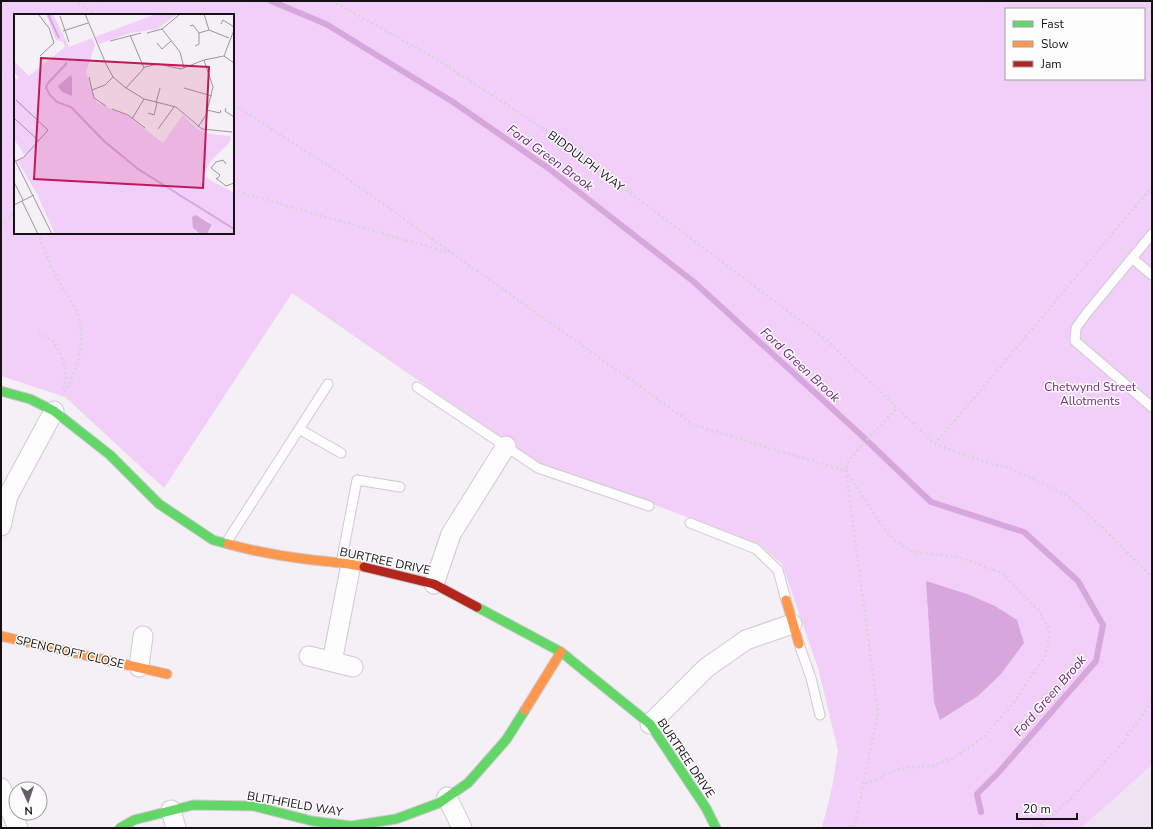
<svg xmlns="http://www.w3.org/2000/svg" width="1153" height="829" font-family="'Nunito Sans',sans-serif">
<rect width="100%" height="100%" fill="#f5eff6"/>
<path fill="#eee3f0" d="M 1152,765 L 1152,828 L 1081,828 Z"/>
<path fill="#f2cff8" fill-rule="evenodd" d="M 1,1 L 1152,1 L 1152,765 L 1081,828 L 822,828 L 832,788 L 838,750 L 818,668 L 782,564 L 760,545 L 650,503 L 539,464 L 292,293 L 164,488 L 65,397 L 1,376 L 1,84 L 3,79 L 1,78 ZM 1006,9 L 1144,9 L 1144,79 L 1006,79 ZM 15,15 L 233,15 L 233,233 L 15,233 Z"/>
<path fill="#d6a6dd" d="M 926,581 L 967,594 L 995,606 L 1017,620 L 1024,643 L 1001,674 L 978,696 L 940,720 L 934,702 Z"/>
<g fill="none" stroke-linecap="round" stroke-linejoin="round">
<path stroke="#d6a6dd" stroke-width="6" d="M 271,1 L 326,24 L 453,102 L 548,168 L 694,282 L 860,434 L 931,502 L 1024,532 L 1078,581 L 1103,625 L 1096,661 L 998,773 L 977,794 L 981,812"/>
<g stroke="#cecad0" stroke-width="11">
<path id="lane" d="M 1152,234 L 1086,314 L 1076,328 L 1075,341 L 1152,407
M 1132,258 L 1152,275
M 417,387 L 538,468 L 649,506
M 299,429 L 341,453
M 690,523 L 756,549 L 778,570 L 786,600
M 226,543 L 328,384
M 341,563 L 357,480 L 400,487
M 799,644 L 811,678 L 820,715"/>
</g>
<g stroke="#cecad0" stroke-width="21">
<path id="street" d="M 1,526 L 8,496 L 54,411
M 434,584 L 451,534 L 506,446
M 309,656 L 353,667
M 332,662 L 351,564
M 139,667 L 143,636
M 650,724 L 706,668 L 746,640 L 792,624
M 1,788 L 18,828
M 447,797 L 462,828
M 171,810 L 176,828"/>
</g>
<g stroke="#cecad0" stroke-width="11">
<path id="fast" d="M 1,391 L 30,399 L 54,411 L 110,455 L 159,504 L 213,540 L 228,544
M 477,607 L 561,652 L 650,724 L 706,808 L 716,828
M 120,828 L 134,820 L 193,805 L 254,806 L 312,821 L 351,826 L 396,819 L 439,803 L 468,783 L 506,740 L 525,710"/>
</g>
<g stroke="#cecad0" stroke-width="11">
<path id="slow" d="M 228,544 C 253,551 280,556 305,559 C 325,562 345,562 364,567
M 786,600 L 799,644
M 1,636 L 167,674
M 525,710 L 561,652"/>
</g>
<g stroke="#cecad0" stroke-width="11">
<path id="jam" d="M 364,567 L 434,584 L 477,607"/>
</g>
<path stroke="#d5d3d6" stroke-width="2.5" stroke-dasharray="2 3" stroke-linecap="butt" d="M 74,1 L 96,15
M 332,1 L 428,54 L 550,133 L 826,340 L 935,444 L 982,461 L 1009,468 L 1067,495 L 1105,530 L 1152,577
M 233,104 L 341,174 L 694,425 L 846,471 L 883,527 L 895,541 L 913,552 L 958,557 L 1002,573 L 1039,611 L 1050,631 L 1045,656 L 1012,705 L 984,737 L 954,758 L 930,766 L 902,768 L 863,785
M 233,190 L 450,253
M 1,226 L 12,215 L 15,209
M 38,233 C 44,249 50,266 59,281 C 64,291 72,300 76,311 C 87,338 79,369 64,393
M 39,333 L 53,341 L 61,354 L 66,374 L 63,391
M 935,444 L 1152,187
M 854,828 L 878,712 L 846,471 L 849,459 L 897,408
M 1036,828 L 1071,799 L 1123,742 L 1152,701"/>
<use href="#lane" stroke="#fefdfe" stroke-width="9"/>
<use href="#street" stroke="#fefdfe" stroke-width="19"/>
<use href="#fast" stroke="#63d668" stroke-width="9"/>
<use href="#slow" stroke="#ff974d" stroke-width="9"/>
<use href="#jam" stroke="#b3261e" stroke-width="9"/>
</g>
<g text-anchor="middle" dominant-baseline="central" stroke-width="3" stroke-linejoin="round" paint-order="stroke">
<g font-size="12" fill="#141115" stroke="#fdfdfd">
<text transform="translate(586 161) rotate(37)">BIDDULPH WAY</text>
<text transform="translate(385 561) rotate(12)">BURTREE DRIVE</text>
<text transform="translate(70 652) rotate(13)">SPENCROFT CLOSE</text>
<text transform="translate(686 758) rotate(56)">BURTREE DRIVE</text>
<text transform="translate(295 804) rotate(10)">BLITHFIELD WAY</text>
</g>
<g font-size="12" fill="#772a84" stroke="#fdfdfd">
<text x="1090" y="387">Chetwynd Street<tspan x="1090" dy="14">Allotments</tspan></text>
</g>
<g font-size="13" font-style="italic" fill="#72257f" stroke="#fdfdfd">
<text transform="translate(550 158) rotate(36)">Ford Green Brook</text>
<text transform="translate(800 365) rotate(43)">Ford Green Brook</text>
<text transform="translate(1050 696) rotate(-49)">Ford Green Brook</text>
</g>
</g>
<g transform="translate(14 14)">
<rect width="220" height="220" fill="#f5eff6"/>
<path d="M 32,0 L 39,0 L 55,33 L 78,24 L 81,31 L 72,58 L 82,88 L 114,102 L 149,129 L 169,101 L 183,115 L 195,120 L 216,122 L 217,127 L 197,147 L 189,162 L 220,179 L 220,220 L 193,220 L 199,212 L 194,207 L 181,201 L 180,216 L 186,220 L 41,220 L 23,180 L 3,146 L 11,142 L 0,125 L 0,63 L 3,66 L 5,64 L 0,58 L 0,47 L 15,62 L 51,33 L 49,28 L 42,26 ZM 142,0 L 163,0 L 143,15 L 116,19 L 85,30 L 81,23 Z" fill="#f2cff8"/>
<path d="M 57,61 L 58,64 L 58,82 L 48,78 L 44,72 ZM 182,201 L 198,211 L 193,220 L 186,220 L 179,214 L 178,203 Z" fill="#d6a6dd"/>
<path fill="none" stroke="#d6a6dd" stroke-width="2" d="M 34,0 L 45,24M 52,48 L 52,50 L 34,69 L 32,74 L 36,81 L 43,88 L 57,93 L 90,127 L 124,155 L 220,215"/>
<path fill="none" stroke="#9b969c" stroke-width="1" d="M 24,0 L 35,14 L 40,29 L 26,42M 71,0 L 92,50 L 99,63 L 112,74 L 130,85 L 162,93 L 188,115 L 218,118M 190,0 L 195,16 L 215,24M 46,2 L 55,28M 207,10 L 209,6 L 220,13M 176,12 L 179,11 L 185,19 L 195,16M 148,15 L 166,38 L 170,54M 49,17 L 74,9M 133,19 L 148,15 L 165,1M 116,21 L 130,54M 96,27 L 127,19M 143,29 L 148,35 L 157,27M 181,32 L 185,30 L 185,19M 210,42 L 220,16M 210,42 L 220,49M 75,63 L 80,84 L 92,92M 112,74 L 131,53 L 144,50 L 167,55 L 190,46M 170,74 L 198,82M 78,76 L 91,71 L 99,63M 142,89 L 146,74M 212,94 L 211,97 L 220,103M 98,95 L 114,101 L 131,114M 193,96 L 206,99 L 207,96M 134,99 L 140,101 L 143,89M 0,104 L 25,127M 118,105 L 130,85M 220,111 L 220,127M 184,113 L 192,101 L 199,73 L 190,46 L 210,42M 144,115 L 160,93M 0,144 L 38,220M 2,147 L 10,143 L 34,116 L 2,86M 202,164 L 212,172 L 220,169M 203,165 L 206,161 L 197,154 L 202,148 L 209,146 L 212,150M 0,168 L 9,186M 8,187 L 24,220M 0,191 L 20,181"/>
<path fill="#c2185b" fill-opacity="0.15" stroke="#c2185b" stroke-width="2" d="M 27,44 L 195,53 L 189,174 L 20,165 Z"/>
<rect width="220" height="220" fill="none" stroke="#141115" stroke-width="2"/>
</g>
<rect width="1153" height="829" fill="none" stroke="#141115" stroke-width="4"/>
<rect x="1005" y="8" width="140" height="72" fill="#fdfdfd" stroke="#a09fa0"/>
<rect x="1013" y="21" width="20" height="6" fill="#63d668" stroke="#a09fa0"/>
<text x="1041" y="28" font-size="12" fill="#141115">Fast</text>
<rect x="1013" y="41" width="20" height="6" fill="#ff974d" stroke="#a09fa0"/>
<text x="1041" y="48" font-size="12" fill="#141115">Slow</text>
<rect x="1013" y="61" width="20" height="6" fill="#b3261e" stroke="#a09fa0"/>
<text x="1041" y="68" font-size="12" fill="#141115">Jam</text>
<g transform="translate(28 801) rotate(177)"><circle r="19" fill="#fdfdfd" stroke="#a09fa0"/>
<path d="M0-3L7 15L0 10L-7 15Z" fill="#635f64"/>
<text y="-6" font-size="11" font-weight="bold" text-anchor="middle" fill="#141115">N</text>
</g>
<path d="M1017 813v6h60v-6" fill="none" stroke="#141115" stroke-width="2"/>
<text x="1023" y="813" font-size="12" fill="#141115" stroke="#fdfdfd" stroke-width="3" paint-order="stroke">20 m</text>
</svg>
